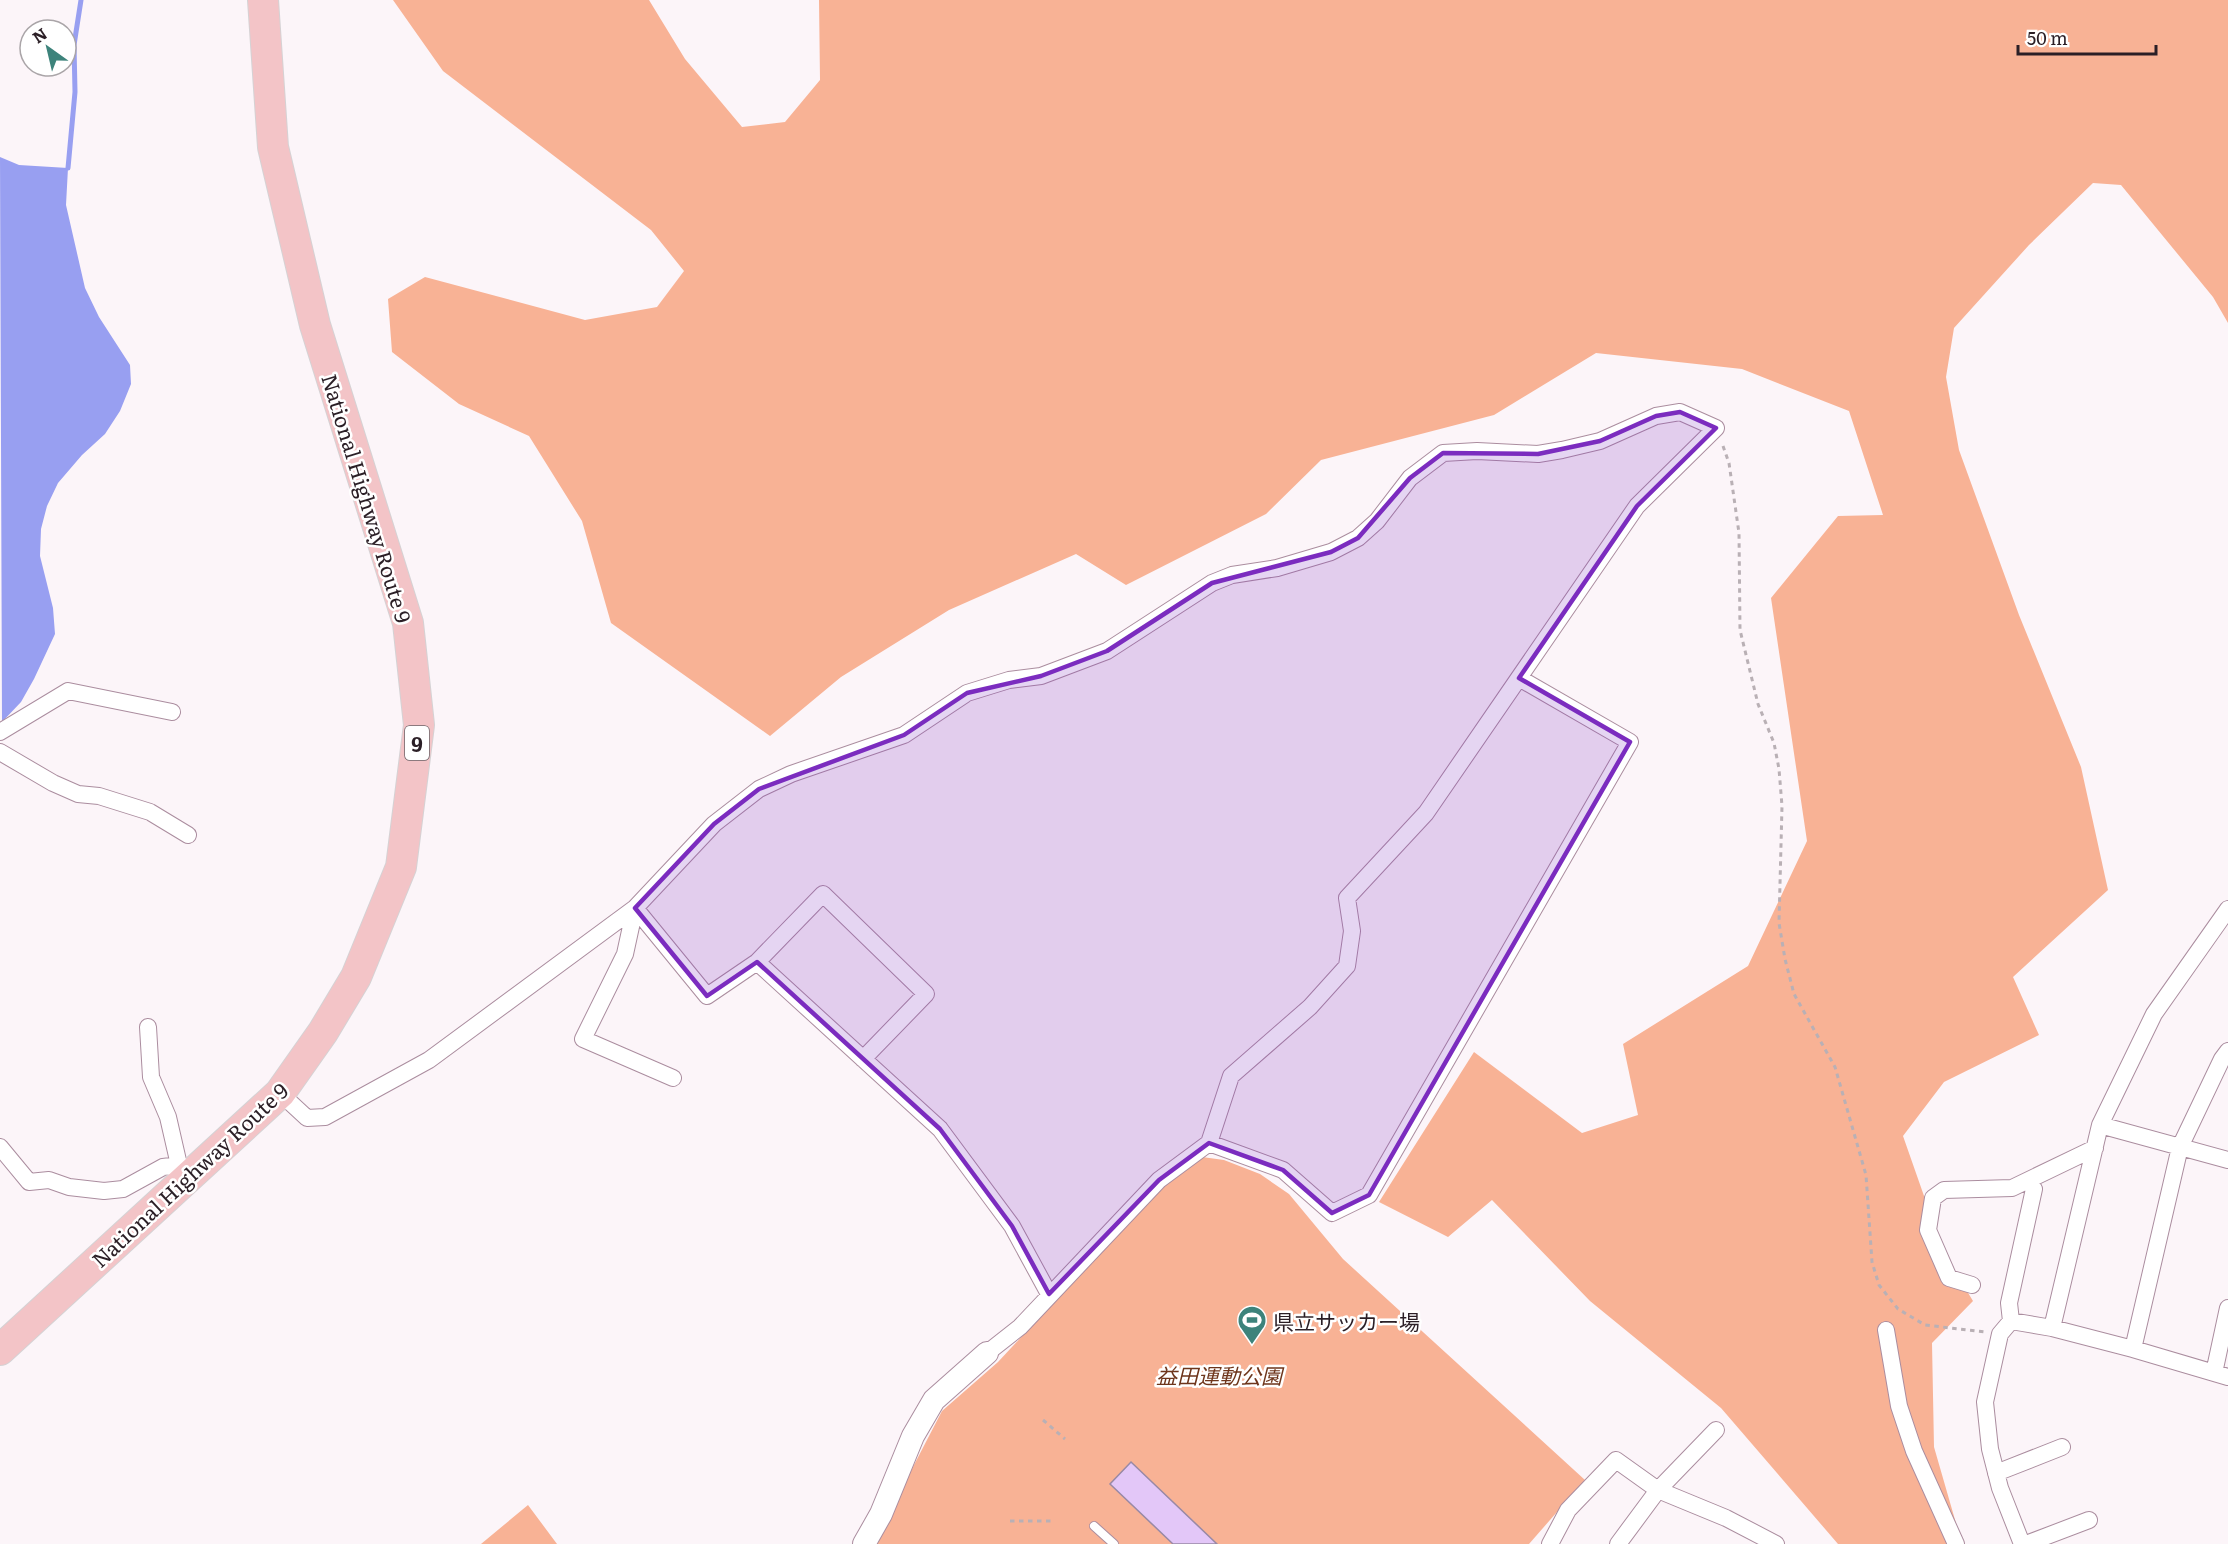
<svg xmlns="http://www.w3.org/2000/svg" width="2228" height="1544" font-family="Literata,'Noto Sans JP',serif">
<rect width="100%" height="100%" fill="#fcf5f9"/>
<path fill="#f8b295" d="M 393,0 L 649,0 L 685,59 L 742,127 L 785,122 L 820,80 L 819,0 L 2228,0 L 2228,323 L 2213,297 L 2121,185 L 2093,183 L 2029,245 L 1954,328 L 1946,377 L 1959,450 L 2019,615 L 2081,767 L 2108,890 L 2013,977 L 2039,1035 L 1944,1082 L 1903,1136 L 1944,1253 L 1973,1301 L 1932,1343 L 1934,1447 L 1962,1544 L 1838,1544 L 1721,1408 L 1590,1301 L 1492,1200 L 1448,1237 L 1379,1202 L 1474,1052 L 1582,1133 L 1638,1115 L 1623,1044 L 1748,966 L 1807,841 L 1771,598 L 1838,516 L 1883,515 L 1849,411 L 1742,369 L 1596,353 L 1494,415 L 1321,460 L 1266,514 L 1126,585 L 1076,554 L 949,610 L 841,677 L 770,736 L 611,623 L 582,521 L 529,436 L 459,404 L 392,352 L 388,299 L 425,277 L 585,320 L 657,307 L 684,271 L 651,230 L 443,71 Z
M 1202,1157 L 1224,1160 L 1260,1174 L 1289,1194 L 1343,1259 L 1585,1480 L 1529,1544 L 873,1544 L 942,1411 L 998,1362 L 1164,1184 Z
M 528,1505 L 557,1544 L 481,1544 Z"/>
<path fill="#989ff1" d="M 0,157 L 19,165 L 68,168 L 66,205 L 85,288 L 99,317 L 130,365 L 131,384 L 120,411 L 105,434 L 82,455 L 58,483 L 47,506 L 41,529 L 40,556 L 53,608 L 55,634 L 34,679 L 21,702 L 2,722 Z"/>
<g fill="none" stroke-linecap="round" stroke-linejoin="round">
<path stroke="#989ff1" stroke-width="5" d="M 68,168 L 75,92 L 74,45 L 81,0"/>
</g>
<path fill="#e3c7f8" stroke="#9989a5" stroke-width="1.5" d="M 1131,1462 L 1217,1544 L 1173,1544 L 1110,1484 Z"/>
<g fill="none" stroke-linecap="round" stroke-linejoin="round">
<g stroke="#ab8d9f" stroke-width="10">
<path id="lane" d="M 1094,1526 L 1114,1544"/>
</g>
<g stroke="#ab8d9f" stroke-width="18">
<path id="street" d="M 0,732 L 68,691 L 172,712
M 0,752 L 53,783 L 78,794 L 99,796 L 150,812 L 188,835
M 635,908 L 707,996 L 757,962 L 940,1129 L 1012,1226 L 1049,1294
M 635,908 L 625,954 L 583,1039 L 673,1078
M 757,962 L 823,894 L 926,994 L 863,1059
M 148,1027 L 151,1077 L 168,1117 L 179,1165
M 280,1093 L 307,1118 L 325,1117 L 429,1060 L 635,908 L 714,824 L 759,789 L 791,774 L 904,735 L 967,693 L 1009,680 L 1041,676 L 1107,651 L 1212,583 L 1232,575 L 1277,568 L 1331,552 L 1358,538 L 1377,521 L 1410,478 L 1443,453 L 1477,451 L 1538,454 L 1562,450 L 1600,441 L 1656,416 L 1680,412 L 1716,428 L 1637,506 L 1426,813 L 1347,898 L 1352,931 L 1347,966 L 1310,1007 L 1231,1076 L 1209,1143 L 1159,1180 L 1020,1327 L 987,1353
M 2100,1125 L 2228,1160
M 1209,1143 L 1283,1170 L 1332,1213 L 1369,1195 L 1630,742 L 1519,678
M 0,1147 L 29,1182 L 49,1180 L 69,1187 L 104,1191 L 123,1189 L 163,1167 L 179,1165 L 192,1174
M 1972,1285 L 1949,1278 L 1928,1230 L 1933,1198 L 1944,1190 L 2012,1188 L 2095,1148
M 2011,1321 L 2009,1303 L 2034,1189
M 2052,1328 L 2100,1125 L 2154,1014 L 2228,909
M 1886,1330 L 1899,1406 L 1914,1451 L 1956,1544
M 2133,1349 L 2180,1147 L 2222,1059 L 2228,1051
M 2214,1373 L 2228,1308
M 1996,1473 L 2062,1447
M 1550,1544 L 1568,1510 L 1616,1460 L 1658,1490 L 1716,1430
M 1618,1544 L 1658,1490 L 1726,1518 L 1776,1544
M 2022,1544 L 2000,1488 L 1990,1449 L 1985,1402 L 2000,1334 L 2011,1321 L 2052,1328 L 2133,1349 L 2228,1377
M 2026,1544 L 2089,1520"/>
</g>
<g stroke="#ab8d9f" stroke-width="24">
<path id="secondary" d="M 864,1544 L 881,1514 L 913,1436 L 934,1400 L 987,1353"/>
</g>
<g stroke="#d5d2d4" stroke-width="32">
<path id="highway" d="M 0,1350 L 280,1093 L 323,1032 L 356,977 L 401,867 L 419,725 L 408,623 L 315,325 L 273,147 L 263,0"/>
</g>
<path stroke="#b9b0b5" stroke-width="3" stroke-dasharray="4.5 4.5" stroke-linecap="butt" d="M 1723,446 L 1729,463 L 1739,533 L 1740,630 L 1758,704 L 1774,743 L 1779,769 L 1782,806 L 1779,923 L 1785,959 L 1794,994 L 1835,1067 L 1866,1175 L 1872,1262 L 1879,1285 L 1898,1309 L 1925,1325 L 1985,1332
M 1043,1420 L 1065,1439
M 1010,1521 L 1052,1521"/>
<use href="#lane" stroke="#fff" stroke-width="8"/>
<use href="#street" stroke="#fff" stroke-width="16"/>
<use href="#secondary" stroke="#fff" stroke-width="22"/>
<use href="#highway" stroke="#f3c4c7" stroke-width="30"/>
</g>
<path fill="#7b2cbf" fill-opacity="0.2" stroke="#7b2cbf" stroke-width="4.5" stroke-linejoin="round" d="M 1680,412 L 1716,428 L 1637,506 L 1519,678 L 1630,742 L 1369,1195 L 1332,1213 L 1283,1170 L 1209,1143 L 1159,1180 L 1049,1294 L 1012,1226 L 940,1129 L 757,962 L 707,996 L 635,908 L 714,824 L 759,789 L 904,735 L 967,693 L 1041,676 L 1107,651 L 1212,583 L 1331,552 L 1358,538 L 1410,478 L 1443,453 L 1538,454 L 1600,441 L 1656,416 Z"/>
<defs>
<g id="stadium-pin" transform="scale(1.5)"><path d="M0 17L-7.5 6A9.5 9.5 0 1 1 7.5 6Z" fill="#3d837b" stroke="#fff"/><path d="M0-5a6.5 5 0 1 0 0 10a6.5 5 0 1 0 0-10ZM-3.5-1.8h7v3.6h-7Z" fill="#fff"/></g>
</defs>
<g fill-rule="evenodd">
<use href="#stadium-pin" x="1252" y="1320"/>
</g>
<g text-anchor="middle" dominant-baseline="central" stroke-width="5" stroke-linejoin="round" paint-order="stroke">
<rect fill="#fff" stroke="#6b6267" stroke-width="1.5" x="405" y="726" width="24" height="34" rx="4.5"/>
<g font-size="20" font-weight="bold" fill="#2b1f26">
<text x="417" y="743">9</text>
</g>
<g font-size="21" fill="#2b1f26" stroke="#fff">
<text transform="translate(368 498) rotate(73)">National Highway Route 9</text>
<text transform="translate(189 1174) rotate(-43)">National Highway Route 9</text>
</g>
<g font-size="21" fill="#2b1f26" stroke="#fff" text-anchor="start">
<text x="1273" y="1320">県立サッカー場</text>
</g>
<g font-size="21" font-style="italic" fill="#6e351b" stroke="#fff">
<text x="1219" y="1374">益田運動公園</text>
</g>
</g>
<g transform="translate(48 48) rotate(326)"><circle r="28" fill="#ffffff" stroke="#aaa5a8" stroke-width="1.5"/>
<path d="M0-4.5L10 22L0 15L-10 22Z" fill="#3d837b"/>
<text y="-9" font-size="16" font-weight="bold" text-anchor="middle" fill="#2b1f26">N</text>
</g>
<path d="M2018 45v9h138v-9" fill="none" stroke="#2b1f26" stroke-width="3"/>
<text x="2027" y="45" font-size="18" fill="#2b1f26" stroke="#ffffff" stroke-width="4.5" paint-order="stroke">50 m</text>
</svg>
